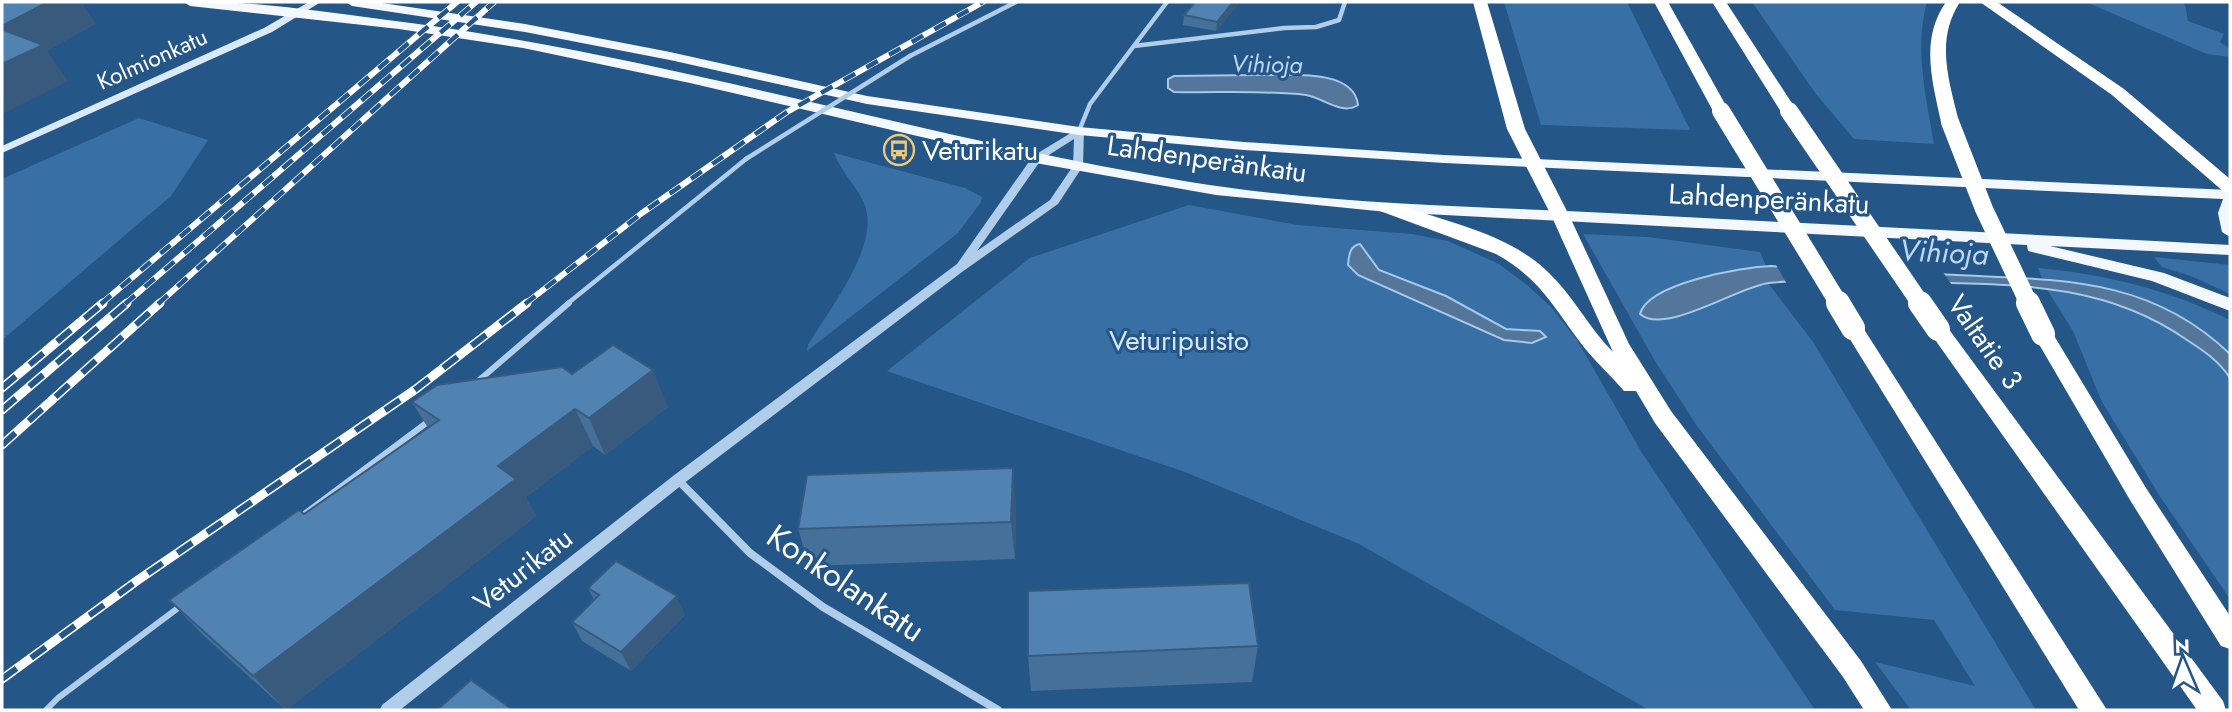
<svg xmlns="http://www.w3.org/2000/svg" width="2232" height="712" font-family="Jost,sans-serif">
<rect width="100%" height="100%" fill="#245688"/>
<path fill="#3870a5" d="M 1504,2 L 1627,2 L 1690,130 L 1541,125 Z
M 1752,2 L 1927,2 C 1914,47 1926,98 1934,144 L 1854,139 L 1816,94 Z
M 2086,2 L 2181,2 L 2185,5 L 2188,21 L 2224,34 L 2220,42 L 2230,49 L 2230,57 L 2207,54 Z
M 139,118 L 208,140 L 171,196 L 2,340 L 2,179 Z
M 834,153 L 965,188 L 982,197 L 981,202 L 958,233 L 807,351 L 808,345 C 828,311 882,244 864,203 C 856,185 841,172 834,153 Z
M 1189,205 L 1297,225 L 1412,234 L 1448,241 L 1499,264 L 1527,285 L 1551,307 L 1577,340 L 1642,453 L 1815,710 L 1649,710 L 1359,544 L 1185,472 L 887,371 L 1030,258 Z
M 1583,234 L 1648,237 L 1760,252 L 1766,266 C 1737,268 1684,277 1659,295 C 1653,300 1647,310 1642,316 C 1667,329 1739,289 1768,283 L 1813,342 L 2036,710 L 1911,710 L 1875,662 L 1975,686 L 1934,620 L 1835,610 L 1697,426 L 1655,361 Z
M 2154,257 L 2230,265 L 2230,294 L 2191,276 L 2162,267 Z
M 2038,268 C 2106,274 2169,290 2230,320 L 2230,354 C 2179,305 2111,283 2042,278 Z
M 2046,288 C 2103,293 2198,328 2230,378 L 2230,599 L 2161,498 L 2102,402 L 2073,331 Z"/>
<path fill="#54769a" stroke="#a4c9ea" stroke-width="2" d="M 1257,75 C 1285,76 1354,67 1358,105 C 1342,116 1322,97 1306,95 C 1263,90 1218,93 1174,92 L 1168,88 L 1168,79 L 1174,76 Z
M 1360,244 L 1379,270 L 1446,296 L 1506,329 L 1540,331 L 1546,337 L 1532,343 L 1504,340 L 1358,275 L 1348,265 C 1349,256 1349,246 1360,244 Z
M 1771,266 C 1833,269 1895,272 1957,275 C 2060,280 2150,277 2230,354 L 2230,378 C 2219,361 2204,351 2187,340 C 2101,280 2008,285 1907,282 C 1862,281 1815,278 1769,283 C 1739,286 1665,336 1640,314 C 1648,283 1743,267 1771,266 Z"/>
<path fill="#245688" d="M 1775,263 L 1942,271 L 1954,288 L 1788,286 Z"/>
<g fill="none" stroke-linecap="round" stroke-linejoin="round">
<path stroke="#b0cdea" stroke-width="4.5" d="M 1134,46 L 1284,28 L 1316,27 L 1339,20 L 1345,2
M 910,56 L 1016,2
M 1079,131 L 1090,104 L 1167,2
M 567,304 L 746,159"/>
<path stroke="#b0cdea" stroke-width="6" d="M 477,382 L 569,303
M 299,518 L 429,421
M 46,710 L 58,698 L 182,605"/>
<path stroke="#b0cdea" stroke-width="8" d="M 678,480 L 750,553 L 823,607 L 998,710"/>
<path fill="#b0cdea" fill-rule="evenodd" d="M 1079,128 L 1084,131 L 1083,166 L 1058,204 L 962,272 L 683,484 L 400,710 L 380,710 L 382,705 L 673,476 L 957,264 L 1033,156 ZM 1074,139 L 1073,166 L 1050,200 L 977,251 L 1041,160 Z"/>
<path fill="#dae9f8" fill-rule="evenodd" d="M 309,2 L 321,2 L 272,32 L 2,153 L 2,146 L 264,28 Z"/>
<path fill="#f3f8fe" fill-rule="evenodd" d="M 184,2 C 249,0 315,11 380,19 C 652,52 914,136 1184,181 C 1323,204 1467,206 1608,213 C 1815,224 2023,234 2230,245 L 2230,255 L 2050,246 L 2164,273 L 2230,298 L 2230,311 L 2152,281 L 2028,251 L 2027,245 L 1387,212 L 1216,195 L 1024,161 L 690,83 L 523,48 L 399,29 L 190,6 Z
M 346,2 L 375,2 L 525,24 L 670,52 L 867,96 L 1079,127 L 1244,142 L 1444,155 L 2230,190 L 2230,237 L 2222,232 L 2218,213 L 2223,199 L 1444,163 L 1244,150 L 1079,135 L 867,104 L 670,60 L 525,32 L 352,6 Z"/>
<path fill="#fff" fill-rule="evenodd" d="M 1473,2 L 1487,2 L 1525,129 L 1569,215 L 1629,344 L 1671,411 L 1861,661 L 1892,710 L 1864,710 L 1843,677 L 1655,423 L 1636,391 L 1624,391 C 1612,377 1599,365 1587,351 C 1555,311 1544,281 1496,254 L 1380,211 L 1378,207 L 1380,203 L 1394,203 C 1445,222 1509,233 1549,273 C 1574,297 1589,328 1613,352 L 1551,215 L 1507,129 Z
M 1654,2 L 1668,2 L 1729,111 L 1727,115 L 1715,115 L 1713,111 Z
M 1712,2 L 1726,2 L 1797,111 L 1795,115 L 1783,115 Z
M 1946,2 L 1960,2 C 1935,40 1949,81 1959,122 L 1950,127 L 1941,122 C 1932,80 1920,39 1946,2 Z
M 1980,2 L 1997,2 L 2124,89 L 2230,179 L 2230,193 L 2224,192 L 2112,95 Z
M 1853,321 L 1860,323 L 2107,710 L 2079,710 L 1843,328 L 1846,323 Z
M 1938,322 L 1945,324 L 2223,701 L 2226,710 L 2197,710 L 1931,334 L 1928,329 L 1931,324 Z
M 2043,327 L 2050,329 L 2146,488 L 2230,616 L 2230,649 L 2221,646 L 2130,500 L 2033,334 L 2036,329 Z"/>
<g stroke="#fff" stroke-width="6">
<path id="rail-far1" d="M 101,304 L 457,2
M 125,304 L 476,2
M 158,304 L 494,2
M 525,304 L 642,213 L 787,112 L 983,2"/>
</g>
<g stroke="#fff" stroke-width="9">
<path id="rail" d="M 2,388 L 103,303
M 2,410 L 127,303
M 2,445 L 160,303
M 2,679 L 138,580 L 416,389 L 527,303"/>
</g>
<use href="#rail-far1" stroke="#245688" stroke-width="4.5" stroke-dasharray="13" stroke-linecap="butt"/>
<use href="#rail" stroke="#245688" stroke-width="6" stroke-dasharray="18" stroke-linecap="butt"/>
<path stroke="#b0cdea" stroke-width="4.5" d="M 746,159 L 910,56"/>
<path stroke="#fff" stroke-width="18" d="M 1721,111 L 1839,304
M 1789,111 L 1921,304
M 1950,122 L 1984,209 L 2029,304"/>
<path stroke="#fff" stroke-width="24" d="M 1838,303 L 1853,328
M 1920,303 L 1938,329
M 2028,303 L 2043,334"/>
</g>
<path fill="#457099" d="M 1240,2 L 1216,31 L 1183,25 L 1184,15 Z
M 412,402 L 668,407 L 605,455 L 593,446 L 526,497 L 536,516 L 286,710 L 204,636 L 169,600 L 304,514 L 428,428 Z
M 1016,506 L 1015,559 L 809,566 L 798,529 Z
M 588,588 L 685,615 L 631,671 L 582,641 L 572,622 L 594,600 Z
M 1258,646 L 1252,682 L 1031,691 L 1028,656 Z"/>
<path fill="#385b7d" d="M 48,2 L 81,2 L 96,24 L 47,51 L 68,81 L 2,114 L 2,64 L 21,55 L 2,28 L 2,26 Z
M 1233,2 L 1240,2 L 1216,31 L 1217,22 Z
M 653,370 L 668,407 L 605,455 L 589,418 Z
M 575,409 L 593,446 L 526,497 L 536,516 L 286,710 L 253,676 L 498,466 Z
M 1013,468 L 1016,506 L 1015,559 L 1011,522 Z
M 677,596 L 685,615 L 631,671 L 621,652 Z"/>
<path fill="#5082b2" stroke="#385b7d" stroke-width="2" d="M 2,2 L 48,2 L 2,26 Z
M 1195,2 L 1233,2 L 1217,22 L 1184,15 Z
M 4,30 L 43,45 L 2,64 L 2,31 Z
M 613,345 L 653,370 L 589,418 L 575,409 L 498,466 L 516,479 L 253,676 L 169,600 L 299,510 L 304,514 L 439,420 L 412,402 L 437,385 L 562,367 L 572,374 Z
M 1013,468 L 1011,522 L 798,529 L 807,475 Z
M 616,561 L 677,596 L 621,652 L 572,622 L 599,595 L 588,588 Z
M 1249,583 L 1258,646 L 1028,656 L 1028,591 Z
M 471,680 L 513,710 L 437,710 Z"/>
<defs>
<g id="bus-ring" transform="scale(1.575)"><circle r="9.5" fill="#245688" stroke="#f4c773" stroke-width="1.5"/><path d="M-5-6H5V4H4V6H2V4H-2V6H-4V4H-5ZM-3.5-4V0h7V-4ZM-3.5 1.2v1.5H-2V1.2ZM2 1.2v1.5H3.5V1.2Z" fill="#f4c773"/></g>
</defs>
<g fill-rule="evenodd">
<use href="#bus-ring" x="899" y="150"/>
</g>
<g text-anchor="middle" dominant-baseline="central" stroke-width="6" stroke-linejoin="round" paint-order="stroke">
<g font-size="23" fill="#fff" stroke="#245688">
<text transform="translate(152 59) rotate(-24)">Kolmionkatu</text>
</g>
<g font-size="24" font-style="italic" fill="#bbd7f1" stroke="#245688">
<text transform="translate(1267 64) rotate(1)">Vihioja</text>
</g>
<g font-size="28" fill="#fff" stroke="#245688" text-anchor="start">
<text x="922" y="150">Veturikatu</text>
</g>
<g font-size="28" fill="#fff" stroke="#245688">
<text transform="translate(1207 159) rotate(8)">Lahdenperänkatu</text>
<text transform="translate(1769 199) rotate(3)">Lahdenperänkatu</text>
<text transform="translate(1985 342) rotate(55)">Valtatie 3</text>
<text transform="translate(523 570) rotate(-38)">Veturikatu</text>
</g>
<g font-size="28" fill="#d4e6f7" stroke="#245688">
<text x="1179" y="340">Veturipuisto</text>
</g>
<g font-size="30" font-style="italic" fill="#bbd7f1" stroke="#245688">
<text transform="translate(1944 252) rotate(3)">Vihioja</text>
</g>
<g font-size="33" fill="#fff" stroke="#245688">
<text transform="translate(846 583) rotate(34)">Konkolankatu</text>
</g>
</g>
<rect width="2232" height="712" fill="none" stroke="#ffffff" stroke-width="7"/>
<g transform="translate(2183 663) rotate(358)" stroke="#245688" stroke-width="5" paint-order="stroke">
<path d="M0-5L12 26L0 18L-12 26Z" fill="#ffffff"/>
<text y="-10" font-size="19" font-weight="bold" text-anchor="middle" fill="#ffffff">N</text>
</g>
</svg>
